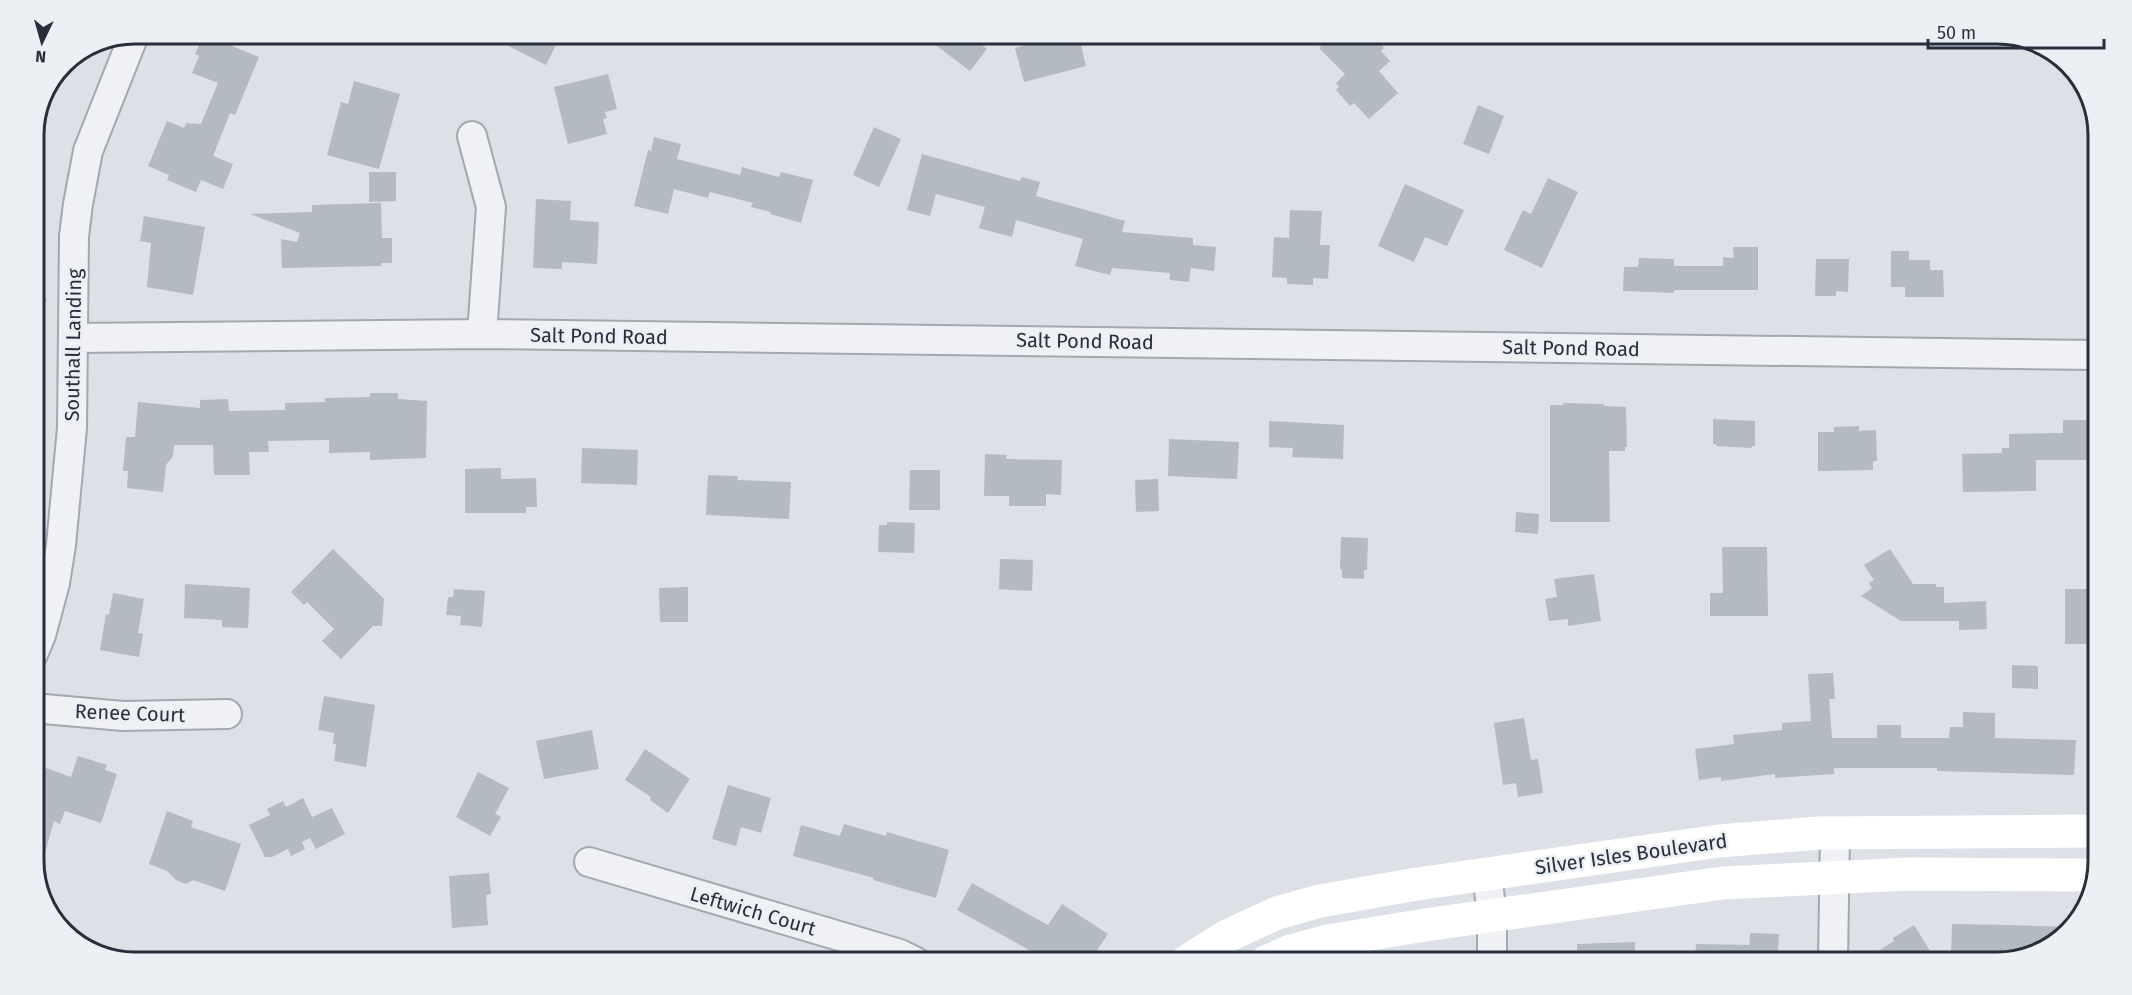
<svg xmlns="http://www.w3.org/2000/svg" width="2132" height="995" font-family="'Fira Sans',sans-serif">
<rect width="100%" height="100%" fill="#dde0e6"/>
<path fill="#b4bac2" d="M 1372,35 L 1384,48 L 1381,51 L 1390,61 L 1379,71 L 1398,93 L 1369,119 L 1354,103 L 1350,106 L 1336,90 L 1339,87 L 1336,83 L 1345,74 L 1319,48 L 1332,36 Z
M 925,37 L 971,37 L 987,49 L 970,71 Z
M 1058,37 L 1079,37 L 1086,66 L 1024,82 L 1015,48 Z
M 495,39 L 559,39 L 546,65 Z
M 201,40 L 217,40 L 259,57 L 235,115 L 230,113 L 213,156 L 233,164 L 223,189 L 201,180 L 196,192 L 167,180 L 169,175 L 148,166 L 167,121 L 184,128 L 186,123 L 201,124 L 218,83 L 192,73 L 199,56 L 195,54 Z
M 608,74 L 617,109 L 605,112 L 607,118 L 603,119 L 607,134 L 568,144 L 554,87 Z
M 354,81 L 400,94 L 379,169 L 327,155 L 341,102 L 348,104 Z
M 1478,105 L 1504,116 L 1489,154 L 1463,144 Z
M 874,127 L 901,139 L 879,187 L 853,175 Z
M 654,137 L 681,144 L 677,159 L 740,175 L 742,167 L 779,177 L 781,172 L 813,180 L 801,223 L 770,214 L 771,212 L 751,207 L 753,203 L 710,192 L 708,198 L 674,189 L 668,214 L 634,206 L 648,150 L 651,151 Z
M 922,154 L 1020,181 L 1022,177 L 1040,182 L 1036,196 L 1125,221 L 1122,232 L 1193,238 L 1193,245 L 1216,247 L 1214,271 L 1191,268 L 1189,282 L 1170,280 L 1170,273 L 1112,268 L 1110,275 L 1075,266 L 1083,239 L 1016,220 L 1012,237 L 979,228 L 985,207 L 936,194 L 930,216 L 907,210 Z
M 369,172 L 396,172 L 396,201 L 369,202 Z
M 1548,178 L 1578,192 L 1542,268 L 1504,250 L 1523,210 L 1531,214 Z
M 1405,184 L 1464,210 L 1447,246 L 1425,237 L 1414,262 L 1378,246 Z
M 536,199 L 571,201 L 570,220 L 599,222 L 597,264 L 562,262 L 562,269 L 533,268 Z
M 381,203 L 382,238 L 392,238 L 392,263 L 381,263 L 381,266 L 282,268 L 281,239 L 297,242 L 300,233 L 250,214 L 312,212 L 312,205 Z
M 1290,210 L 1322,211 L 1320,245 L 1330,245 L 1328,279 L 1313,278 L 1313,285 L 1287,284 L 1287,278 L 1272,277 L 1274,237 L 1289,238 Z
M 144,216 L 205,227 L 193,295 L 147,287 L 151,243 L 140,241 Z
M 1733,247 L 1758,247 L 1758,290 L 1674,290 L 1674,293 L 1623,291 L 1624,267 L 1638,267 L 1639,258 L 1674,259 L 1674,266 L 1723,266 L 1723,257 L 1734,258 Z
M 1891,251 L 1909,251 L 1909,260 L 1930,260 L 1930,270 L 1943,270 L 1944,297 L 1905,297 L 1905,287 L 1891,287 Z
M 1816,259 L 1849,259 L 1848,292 L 1836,291 L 1836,296 L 1815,296 Z
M 370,393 L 398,393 L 398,399 L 427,401 L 426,458 L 370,460 L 370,452 L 329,453 L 329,440 L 268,441 L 269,452 L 249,452 L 250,475 L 214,475 L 213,445 L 174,445 L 173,456 L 166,465 L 163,492 L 127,488 L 128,471 L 123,471 L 126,437 L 135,437 L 138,402 L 200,408 L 200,400 L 228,399 L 229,411 L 285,410 L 285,403 L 325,402 L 325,398 L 370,397 Z
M 1563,403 L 1604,404 L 1604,406 L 1626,407 L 1627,447 L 1625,447 L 1625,451 L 1609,451 L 1610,522 L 1550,522 L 1550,405 L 1564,405 Z
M 1713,419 L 1755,421 L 1755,446 L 1752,446 L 1752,448 L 1716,446 L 1717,444 L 1713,444 Z
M 2063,420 L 2096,420 L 2096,460 L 2036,460 L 2036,491 L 1963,492 L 1962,454 L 2002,453 L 2002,448 L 2009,448 L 2009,434 L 2063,433 Z
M 1269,421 L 1344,425 L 1343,459 L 1292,457 L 1293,448 L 1269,447 Z
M 1859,426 L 1859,431 L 1876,430 L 1877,461 L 1873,461 L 1873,470 L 1818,471 L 1818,432 L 1834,432 L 1834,427 Z
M 1169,439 L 1239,442 L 1237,479 L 1168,476 Z
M 582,448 L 638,450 L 637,485 L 581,483 Z
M 985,454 L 1007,455 L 1006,459 L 1062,460 L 1061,495 L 1046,494 L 1046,506 L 1009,506 L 1009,496 L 984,496 Z
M 501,468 L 501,479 L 536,478 L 537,507 L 526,507 L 526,513 L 465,513 L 465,469 Z
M 910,470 L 940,470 L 940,510 L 909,510 Z
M 708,475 L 738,476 L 737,480 L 791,482 L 789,519 L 706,515 Z
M 1158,479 L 1159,511 L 1136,512 L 1135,480 Z
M 1516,512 L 1539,514 L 1538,534 L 1515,532 Z
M 887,522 L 915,523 L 914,553 L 878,552 L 879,525 L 887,525 Z
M 1341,537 L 1368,538 L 1367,570 L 1364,570 L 1364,579 L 1342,578 L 1342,569 L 1340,569 Z
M 1722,547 L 1767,547 L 1768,616 L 1710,616 L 1710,593 L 1723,593 Z
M 333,549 L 384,599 L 382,626 L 373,626 L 341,659 L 322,641 L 334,629 L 307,602 L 304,605 L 291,592 Z
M 1890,549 L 1913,584 L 1936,584 L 1936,587 L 1944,587 L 1944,603 L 1986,601 L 1987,629 L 1959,630 L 1959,621 L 1901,621 L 1861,596 L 1872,588 L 1869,583 L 1874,580 L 1864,565 Z
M 1000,559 L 1033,560 L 1032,591 L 999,589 Z
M 1594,574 L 1601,621 L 1568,626 L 1568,619 L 1549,621 L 1545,599 L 1557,597 L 1554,579 Z
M 185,584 L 250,588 L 248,628 L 222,627 L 222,620 L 184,618 Z
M 688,587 L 688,622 L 660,622 L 659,588 Z
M 454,589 L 485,591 L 482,627 L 460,625 L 461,616 L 446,615 L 448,597 L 453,597 Z
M 2065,589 L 2089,589 L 2089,644 L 2065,644 Z
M 113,593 L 144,599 L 138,633 L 143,634 L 139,657 L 100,650 L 106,614 L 109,615 Z
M 2012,665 L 2038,666 L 2038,689 L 2012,688 Z
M 1833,673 L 1835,699 L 1829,699 L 1832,738 L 1877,738 L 1877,725 L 1901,725 L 1901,738 L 1949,738 L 1950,727 L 1963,727 L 1963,712 L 1995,713 L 1995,738 L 2076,740 L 2074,775 L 1937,771 L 1937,768 L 1834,768 L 1834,774 L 1775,778 L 1775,774 L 1721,781 L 1721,777 L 1699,780 L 1695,749 L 1734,744 L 1733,735 L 1782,730 L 1782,723 L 1811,721 L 1808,674 Z
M 324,696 L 375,705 L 366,767 L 334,761 L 336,744 L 333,744 L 334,733 L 318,730 Z
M 1524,718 L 1531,760 L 1538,759 L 1543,793 L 1518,797 L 1516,783 L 1503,785 L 1494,723 Z
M 592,730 L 599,769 L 544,779 L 536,741 Z
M 645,749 L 690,779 L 668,813 L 650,800 L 651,797 L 625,780 Z
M 78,756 L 107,765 L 105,770 L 117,774 L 101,823 L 65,811 L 60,824 L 54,821 L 39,874 L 35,874 L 33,868 L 33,810 L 46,768 L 71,777 Z
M 478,772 L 509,788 L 495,814 L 501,817 L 490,836 L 456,817 Z
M 728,785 L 771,798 L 761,833 L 741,827 L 736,846 L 712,839 Z
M 303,798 L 312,817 L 332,808 L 345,834 L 316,849 L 310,838 L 302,842 L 305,849 L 291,856 L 288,849 L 272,857 L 265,857 L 249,825 L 270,815 L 267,809 L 283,801 L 286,807 Z
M 167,811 L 193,821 L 191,827 L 241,844 L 225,891 L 193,880 L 186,884 L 176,880 L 167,871 L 149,864 Z
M 844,824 L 886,836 L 887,832 L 949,850 L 936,898 L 873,880 L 874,878 L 793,856 L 801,825 L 840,836 Z
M 489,873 L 491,894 L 486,895 L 488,925 L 452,928 L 449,876 Z
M 972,883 L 1048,925 L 1062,904 L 1108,934 L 1089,962 L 1038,962 L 1028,955 L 1031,951 L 957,910 Z
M 1952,924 L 2009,925 L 2069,927 L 2054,945 L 2014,957 L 1951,956 Z
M 1914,925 L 1932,954 L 1919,962 L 1861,962 L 1894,941 L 1893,938 Z
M 1750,933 L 1779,934 L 1777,962 L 1695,962 L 1696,944 L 1749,945 L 1749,950 Z
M 1635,942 L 1635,962 L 1577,962 L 1577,944 Z"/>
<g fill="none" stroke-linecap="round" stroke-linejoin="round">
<g stroke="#a3a7b0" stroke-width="32">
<path id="street" d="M 472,136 L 491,207 L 482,334
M 73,338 L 482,334 L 2097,355
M 33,654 L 41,635 L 55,583 L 61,545 L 72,428 L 74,236 L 78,204 L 88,151 L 132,40
M 33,708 L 123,716 L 227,714
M 589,862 L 900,954 L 916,962
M 1487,874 L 1492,916 L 1492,962
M 1833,962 L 1835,833"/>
</g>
<path stroke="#b7bbc1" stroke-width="4" stroke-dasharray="4.5 4.5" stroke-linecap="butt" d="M 33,299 L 48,300"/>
<use href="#street" stroke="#eff1f5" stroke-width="28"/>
<path stroke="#fff" stroke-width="33" d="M 1186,962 L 1227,936 L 1277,913 L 1320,901 L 1417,884 L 1719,841 L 1820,833 L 2092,831
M 1266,962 L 1288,952 L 1328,941 L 1425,925 L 1723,883 L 1909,874 L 2091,875"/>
</g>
<g text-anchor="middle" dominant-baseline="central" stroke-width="5" stroke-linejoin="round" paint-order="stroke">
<g font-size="20" fill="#272f3c" stroke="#eceff4">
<text transform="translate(599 336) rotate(1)">Salt Pond Road</text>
<text transform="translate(1085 341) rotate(1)">Salt Pond Road</text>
<text transform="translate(73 345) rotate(-89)">Southall Landing</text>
<text transform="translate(1571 348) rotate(1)">Salt Pond Road</text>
<text transform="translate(130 713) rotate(2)">Renee Court</text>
<text transform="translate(1631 854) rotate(-8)">Silver Isles Boulevard</text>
<text transform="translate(753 911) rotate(16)">Leftwich Court</text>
</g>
</g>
<path d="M0 0H2132V995H0ZM135 44H1997A91 91 0 0 1 2088 135V861A91 91 0 0 1 1997 952H135A91 91 0 0 1 44 861V135A91 91 0 0 1 135 44Z" fill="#eceff4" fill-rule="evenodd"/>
<path fill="none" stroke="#272f3c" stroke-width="3" d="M135 44H1997A91 91 0 0 1 2088 135V861A91 91 0 0 1 1997 952H135A91 91 0 0 1 44 861V135A91 91 0 0 1 135 44Z"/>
<g transform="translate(42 42) rotate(185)" stroke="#eceff4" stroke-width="4.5" paint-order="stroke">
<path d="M0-4.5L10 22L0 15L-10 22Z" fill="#272f3c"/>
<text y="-9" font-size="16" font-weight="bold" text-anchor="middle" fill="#272f3c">N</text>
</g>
<path d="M1928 39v9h176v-9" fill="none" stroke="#272f3c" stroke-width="3"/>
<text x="1937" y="39" font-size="18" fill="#272f3c" stroke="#eceff4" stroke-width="4.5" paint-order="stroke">50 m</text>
</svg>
